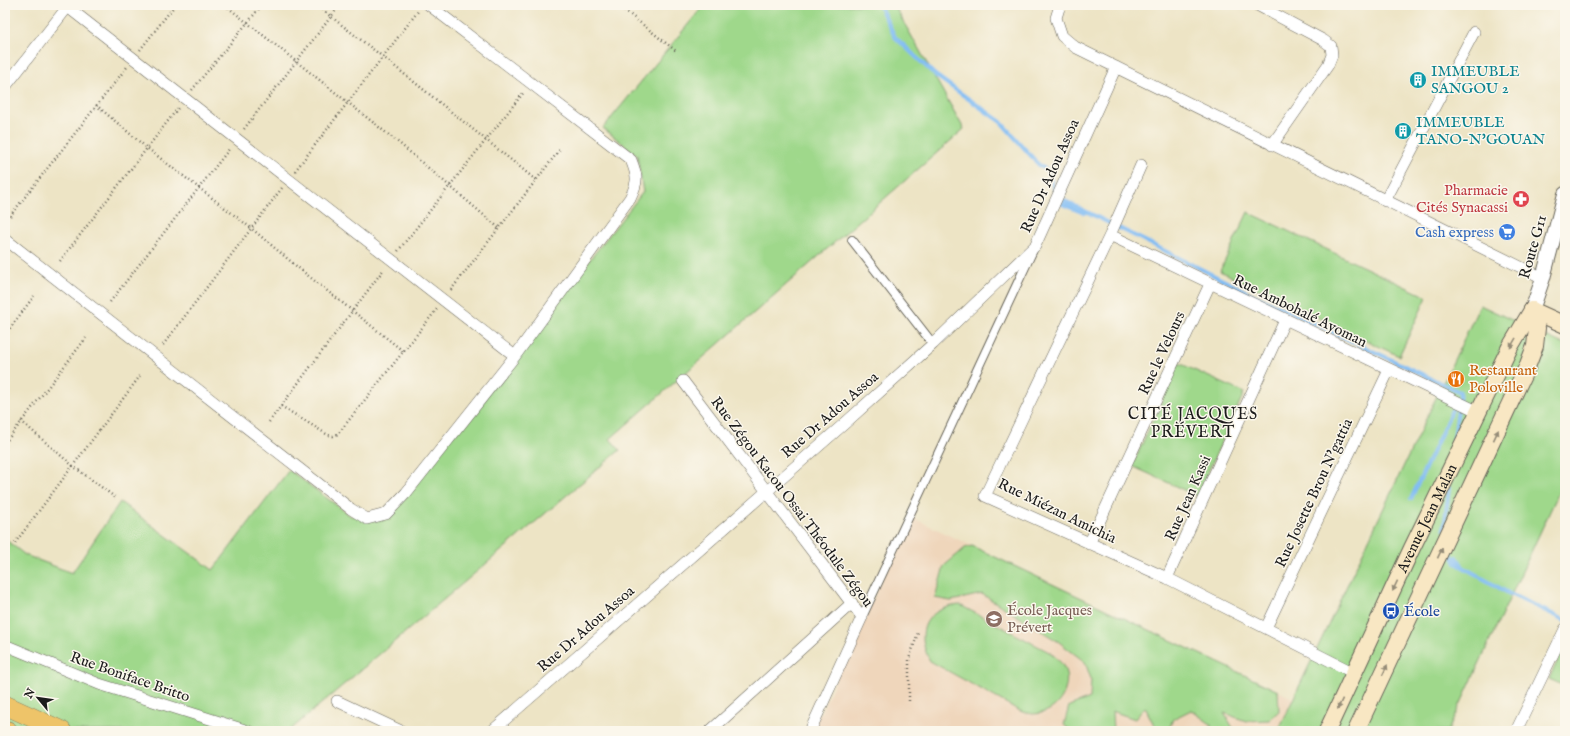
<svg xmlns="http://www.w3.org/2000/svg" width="1570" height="736" font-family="'IM FELL English',serif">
<rect width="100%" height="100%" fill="#fbf7ec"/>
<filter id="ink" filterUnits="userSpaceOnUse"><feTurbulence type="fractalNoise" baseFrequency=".025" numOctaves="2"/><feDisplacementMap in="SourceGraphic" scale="8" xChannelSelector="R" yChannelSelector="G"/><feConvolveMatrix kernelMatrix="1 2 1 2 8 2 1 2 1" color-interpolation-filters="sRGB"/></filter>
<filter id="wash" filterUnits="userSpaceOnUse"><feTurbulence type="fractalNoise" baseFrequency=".012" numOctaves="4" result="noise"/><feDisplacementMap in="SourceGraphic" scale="16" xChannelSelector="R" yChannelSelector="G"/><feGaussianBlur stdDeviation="0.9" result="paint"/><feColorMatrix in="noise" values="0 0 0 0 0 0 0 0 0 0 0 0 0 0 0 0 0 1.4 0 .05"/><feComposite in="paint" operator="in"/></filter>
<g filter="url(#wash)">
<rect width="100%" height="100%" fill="#ede4c5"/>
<path fill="#efd6bb" d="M 911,517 L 1293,698 L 1278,731 L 812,731 Z"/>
<path fill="#9fd88b" stroke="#5e7a54" d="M 704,5 L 894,5 L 964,129 L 610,439 L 620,450 L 289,731 L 5,731 L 5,539 L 25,555 L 72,573 L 120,502 L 213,570 L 289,470 L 351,516 L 388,516 L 643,192 L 637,155 L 603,128 Z
M 1248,212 L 1427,297 L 1399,356 L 1220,271 Z
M 1480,305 L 1565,345 L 1565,479 L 1448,731 L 1278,731 Z
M 1179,363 L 1244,393 L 1197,496 L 1132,466 Z
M 972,546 L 1278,691 L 1279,711 L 1269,720 L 1246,721 L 1224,713 L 1235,731 L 1211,731 L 1212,725 L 1191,710 L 1173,719 L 1168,731 L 1157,731 L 1145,707 L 1135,719 L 1112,711 L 1113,731 L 1071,731 L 1064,725 L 1069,706 L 1090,698 L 1091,679 L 1085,662 L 1059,642 L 982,594 L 951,601 L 935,598 L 944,566 L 965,548 Z
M 960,605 L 1051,653 C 1056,658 1062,662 1065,670 C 1071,687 1060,709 1041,713 C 1033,715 1027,713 1020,711 L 930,661 C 914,631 926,608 960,605 Z
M 1565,645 L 1565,686 L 1549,679 Z"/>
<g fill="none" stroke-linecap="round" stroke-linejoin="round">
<path stroke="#82bdf4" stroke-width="4" d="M 879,5 L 895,37 L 935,75 L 1001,122 L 1039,165 L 1047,170 L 1057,197 L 1243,290 L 1460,392 L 1453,448
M 1062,204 L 1084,213
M 1411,499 L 1452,410
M 1444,529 L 1449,488
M 1448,547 L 1456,563 L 1510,594 L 1565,620
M 1457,557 L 1463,567"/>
</g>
</g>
<g filter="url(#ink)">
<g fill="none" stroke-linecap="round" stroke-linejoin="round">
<g stroke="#656257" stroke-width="10">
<path id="pedestrian" d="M 852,240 L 933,344
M 862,617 L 1033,250"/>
</g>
<g stroke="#656257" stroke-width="12">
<path id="minor" d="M 65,5 L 515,356
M 1060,5 L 1056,18 L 1062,36 L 1075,47 L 1543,278
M 1257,5 L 1323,40 L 1331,46 L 1332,55 L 1328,65 L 1272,145
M 5,87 L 69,5
M 1141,165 L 1110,235 L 985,496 L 1167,578 L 1354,673
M 1385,201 L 1474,32
M 1110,235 L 1479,412
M 5,239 L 351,509 L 367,519 L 386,514 L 406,493 L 515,356 L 630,198 C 638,182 638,177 631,160 L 429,5
M 683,381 L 862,617 L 810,731
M 1089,544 L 1210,284
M 1167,578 L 1285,320
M 1266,628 L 1389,370
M 5,645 L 99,684 L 248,731
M 337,701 L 401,731
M 492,731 L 844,424 L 933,344 L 1035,246 L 1116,67
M 710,731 L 852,603
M 1516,731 L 1565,629"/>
</g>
<g stroke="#656257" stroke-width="16">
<path id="tertiary" d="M 1532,310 L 1543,278 L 1565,194"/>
</g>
<g stroke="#656257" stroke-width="18">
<g id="secondary">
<path d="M 1532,310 L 1565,325"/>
<path id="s1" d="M 1327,731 L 1412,548 L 1510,347 L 1532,310"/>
<path d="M 1356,731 L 1527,367 L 1535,346 L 1537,328 L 1532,310"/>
</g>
</g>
<g stroke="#656257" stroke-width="20">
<path id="trunk" d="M 5,705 L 62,731
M 5,730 L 8,731"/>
</g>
<path stroke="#656257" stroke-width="2.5" stroke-dasharray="1 3" stroke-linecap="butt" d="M 225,5 L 399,143 L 499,228
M 316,5 L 383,57 L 536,180
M 618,5 L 676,51
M 140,50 L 175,5
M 192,90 L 262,5
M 96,105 L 147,148 L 251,228 L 301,270 L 403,351
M 244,129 L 340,5
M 295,171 L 419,10
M 10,216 L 127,67
M 398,251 L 524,92
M 60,261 L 178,108
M 451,290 L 561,148
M 110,302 L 230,148
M 5,335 L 34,296
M 163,345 L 282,188
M 281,406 L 328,435 L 333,436 L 338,434 L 437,309
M 21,421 L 73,466 L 116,498
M 269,422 L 384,269
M 5,443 L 86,338
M 15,543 L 140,376
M 909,701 L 909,659 L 918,633"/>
<use href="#pedestrian" stroke="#fff" stroke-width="8"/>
<use href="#minor" stroke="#fff" stroke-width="11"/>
<use href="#tertiary" stroke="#fff" stroke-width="14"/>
<use href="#secondary" stroke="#f8e7c3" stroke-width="16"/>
<use href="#trunk" stroke="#eec469" stroke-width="19"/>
</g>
<defs><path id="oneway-solid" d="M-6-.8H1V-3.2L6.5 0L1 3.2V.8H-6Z"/></defs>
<g fill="#958c78">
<use href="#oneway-solid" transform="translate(1513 343) rotate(120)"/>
<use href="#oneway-solid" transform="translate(1496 435) rotate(-65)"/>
<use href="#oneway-solid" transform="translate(1440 553) rotate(-65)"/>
<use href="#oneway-solid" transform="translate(1395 586) rotate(115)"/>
<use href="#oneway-solid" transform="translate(1385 670) rotate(-65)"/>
<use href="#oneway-solid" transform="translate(1340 704) rotate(115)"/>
</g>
</g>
<defs>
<g id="building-disc" transform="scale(0.9)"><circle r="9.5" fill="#0f9aa8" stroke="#fbf7ec"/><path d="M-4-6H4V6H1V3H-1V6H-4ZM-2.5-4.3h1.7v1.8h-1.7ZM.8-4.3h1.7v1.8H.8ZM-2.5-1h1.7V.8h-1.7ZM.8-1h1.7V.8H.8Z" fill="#fff"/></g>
<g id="pharmacy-disc" transform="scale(0.9)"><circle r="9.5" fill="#e0444e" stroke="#fbf7ec"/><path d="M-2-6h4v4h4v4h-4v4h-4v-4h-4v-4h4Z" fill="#fff"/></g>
<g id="supermarket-disc" transform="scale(0.9)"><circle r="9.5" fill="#3f7fe0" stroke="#fbf7ec"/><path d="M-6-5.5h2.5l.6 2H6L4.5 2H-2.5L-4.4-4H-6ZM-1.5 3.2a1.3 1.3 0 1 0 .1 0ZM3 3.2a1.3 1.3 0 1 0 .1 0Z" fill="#fff"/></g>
<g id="restaurant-disc" transform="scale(0.9)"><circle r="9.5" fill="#e8710a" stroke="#fbf7ec"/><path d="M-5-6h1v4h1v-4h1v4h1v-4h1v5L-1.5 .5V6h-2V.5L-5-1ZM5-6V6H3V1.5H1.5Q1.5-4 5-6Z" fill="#fff"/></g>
<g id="bus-disc" transform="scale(0.9)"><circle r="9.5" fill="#1a4fb4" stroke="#fbf7ec"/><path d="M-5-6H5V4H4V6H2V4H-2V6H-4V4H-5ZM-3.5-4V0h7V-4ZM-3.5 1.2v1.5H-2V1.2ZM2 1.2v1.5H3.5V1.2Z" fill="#fff"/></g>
<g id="school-disc" transform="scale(0.9)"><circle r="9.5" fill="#8d6e63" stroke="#fbf7ec"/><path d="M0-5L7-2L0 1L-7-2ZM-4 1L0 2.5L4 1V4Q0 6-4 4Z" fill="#fff"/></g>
</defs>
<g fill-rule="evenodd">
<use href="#building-disc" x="1418" y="80"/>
<use href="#building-disc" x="1403" y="131"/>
<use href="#pharmacy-disc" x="1521" y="199"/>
<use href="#supermarket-disc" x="1507" y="232"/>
<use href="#restaurant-disc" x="1456" y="379"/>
<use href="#bus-disc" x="1391" y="611"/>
<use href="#school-disc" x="994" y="619"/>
</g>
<g text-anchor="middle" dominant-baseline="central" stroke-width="3" stroke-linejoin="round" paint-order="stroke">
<g font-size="15" fill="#0d838f" stroke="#fbf7ec" text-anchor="start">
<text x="1431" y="71">IMMEUBLE<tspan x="1431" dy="17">SANGOU 2</tspan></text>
<text x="1416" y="122">IMMEUBLE<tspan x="1416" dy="17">TANO-N'GOUAN</tspan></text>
</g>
<g font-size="15" fill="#1c1c1c" stroke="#fbf7ec">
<text transform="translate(1050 176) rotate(-66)">Rue Dr Adou Assoa</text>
<text transform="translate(1533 247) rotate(-74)">Route G11</text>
<text transform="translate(1300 311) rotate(26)">Rue Ambohalé Ayoman</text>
<text transform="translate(1162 353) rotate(-65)">Rue le Velours</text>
<text transform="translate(830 415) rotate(-41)">Rue Dr Adou Assoa</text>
<text transform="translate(1314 493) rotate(-65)">Rue Josette Brou N'gattia</text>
<text transform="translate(1188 498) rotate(-66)">Rue Jean Kassi</text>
<text transform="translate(792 502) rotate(53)">Rue Zégou Kacou Ossai Théodule Zégou</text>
<text transform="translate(1057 511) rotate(26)">Rue Miézan Amichia</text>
<text stroke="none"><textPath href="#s1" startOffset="235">Avenue Jean Malan</textPath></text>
<text transform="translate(586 629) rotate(-41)">Rue Dr Adou Assoa</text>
<text transform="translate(130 677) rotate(19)">Rue Boniface Britto</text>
</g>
<g font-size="15" fill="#be3a42" stroke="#fbf7ec" text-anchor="end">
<text x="1508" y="190">Pharmacie<tspan x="1508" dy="17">Cités Synacassi</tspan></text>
</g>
<g font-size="15" fill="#366cbe" stroke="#fbf7ec" text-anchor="end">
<text x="1494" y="232">Cash express</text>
</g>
<g font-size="15" fill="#c56008" stroke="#fbf7ec" text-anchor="start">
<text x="1469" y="370">Restaurant<tspan x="1469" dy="17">Poloville</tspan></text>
</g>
<g font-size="15" fill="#785e54" stroke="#fbf7ec" text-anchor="start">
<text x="1007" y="610">École Jacques<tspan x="1007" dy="17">Prévert</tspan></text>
</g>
<g font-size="15" fill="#164399" stroke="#fbf7ec" text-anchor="start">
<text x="1404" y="611">École</text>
</g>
<g font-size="16" letter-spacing="1" fill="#1c1c1c" stroke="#fbf7ec">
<text x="1193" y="415">CITÉ JACQUES<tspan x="1193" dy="18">PRÉVERT</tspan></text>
</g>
</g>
<rect width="1570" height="736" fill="none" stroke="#fbf7ec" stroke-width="20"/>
<g transform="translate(38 698) rotate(299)" stroke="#fbf7ec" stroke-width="3" paint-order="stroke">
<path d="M0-3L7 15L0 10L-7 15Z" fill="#1c1c1c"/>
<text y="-6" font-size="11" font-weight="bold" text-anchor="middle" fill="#1c1c1c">N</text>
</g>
</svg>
